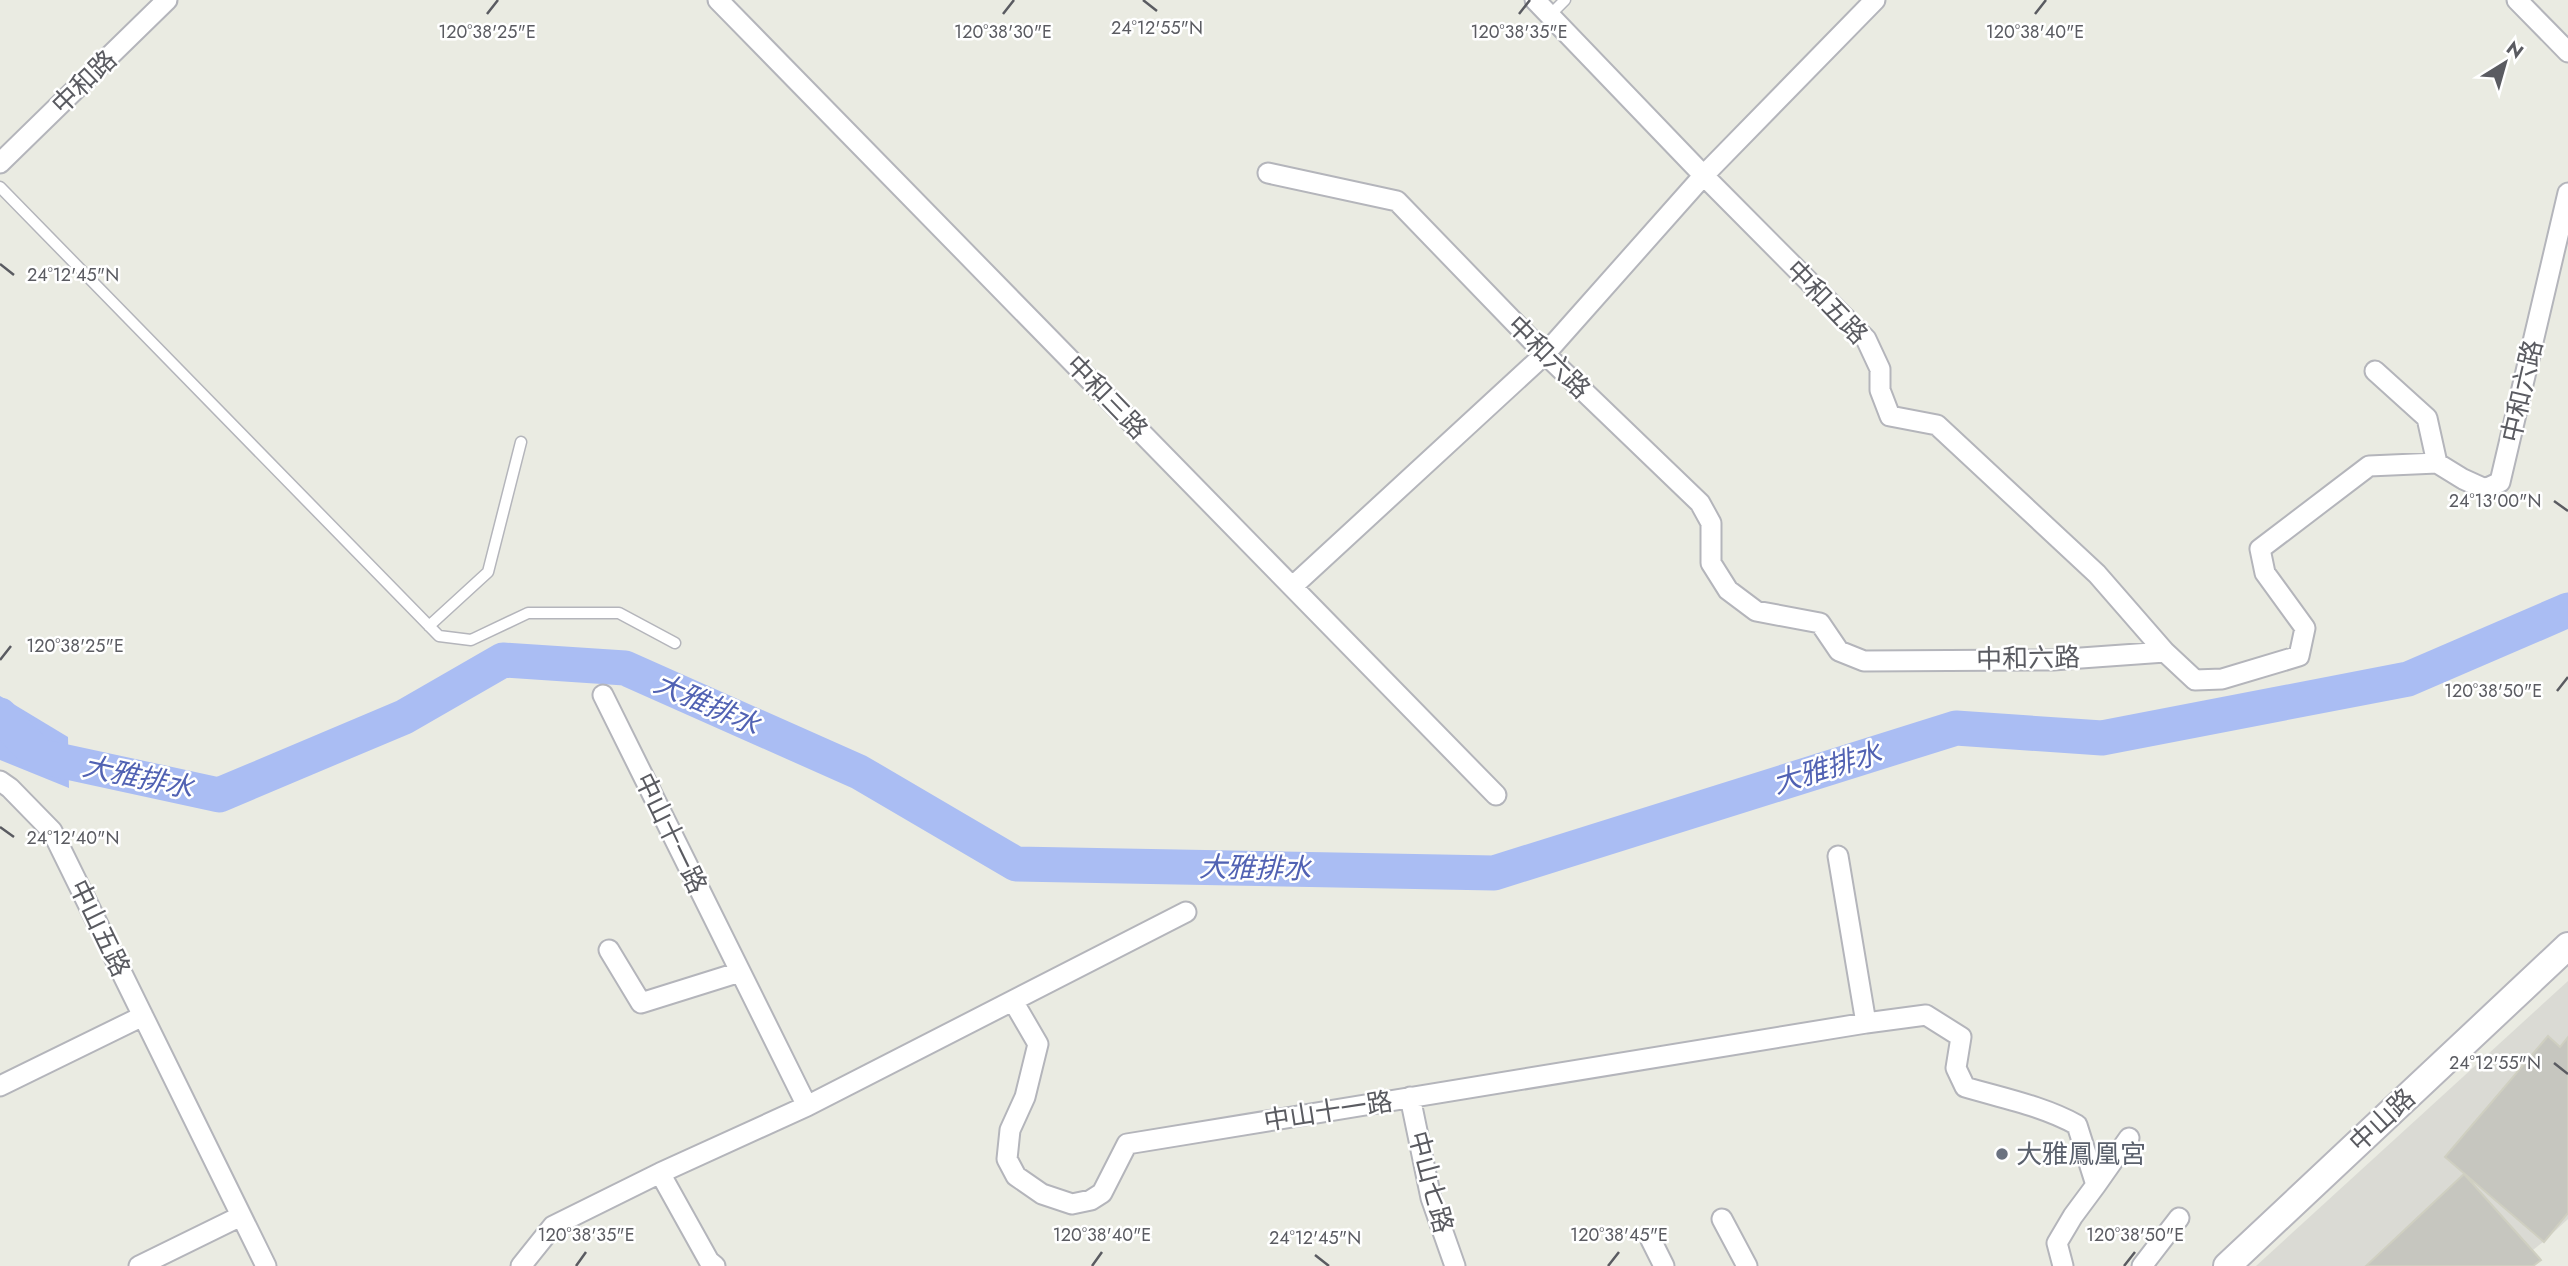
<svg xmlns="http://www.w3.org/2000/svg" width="2568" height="1266" font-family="Jost,'Noto Sans TC',sans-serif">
<rect width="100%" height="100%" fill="#eaebe2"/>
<path fill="#dadad4" d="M 2568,981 L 2568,1219 L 2543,1242 L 2513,1266 L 2256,1266 Z"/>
<path fill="#aabdf3" d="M 0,696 L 68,737 L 69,788 L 0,760 Z"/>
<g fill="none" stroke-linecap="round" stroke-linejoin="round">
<path stroke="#aabdf3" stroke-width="35" d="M 0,715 L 39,756 L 219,795 L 404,717 L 503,660 L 625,668 L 859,772 L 1016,864 L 1494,873 L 1956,728 L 2102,738 L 2408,679 L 2568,610"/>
</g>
<path fill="#c6c6bf" stroke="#cfcfc1" stroke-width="2" d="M 2548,1036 L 2560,1047 L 2568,1037 L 2568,1213 L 2544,1242 L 2445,1157 Z
M 2464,1174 L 2541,1260 L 2533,1266 L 2366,1266 Z"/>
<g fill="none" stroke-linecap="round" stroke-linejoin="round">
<g stroke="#b4b5bb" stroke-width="13">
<path id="lane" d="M 1550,15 L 1565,0
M 0,187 L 439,636 L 471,640 L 528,613 L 619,613 L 675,643
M 429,626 L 488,572 L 521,442"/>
</g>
<g stroke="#b4b5bb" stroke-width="23">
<path id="street" d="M 718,0 L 1496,795
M 1535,0 L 1706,178 L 1866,339 L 1880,369 L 1880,390 L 1890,416 L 1937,425 L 2097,574 L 2165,652 L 2195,680 L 2222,679 L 2299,656 L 2305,628 L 2265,573 L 2260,549 L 2369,466 L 2437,463 L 2463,479 L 2485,489 L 2500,482 L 2568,193
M 2517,0 L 2568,52
M 0,163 L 167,0
M 1268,173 L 1397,201 L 1545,354 L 1700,503 L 1711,523 L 1711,563 L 1728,590 L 1756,611 L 1820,623 L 1839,651 L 1864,661 L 2053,660 L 2165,652
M 2375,371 L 2427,418 L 2437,463
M 1293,586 L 1545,354 L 1704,175 L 1875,0
M 603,695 L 807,1106
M 0,781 L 10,788 L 52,831 L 266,1266
M 1838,856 L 1866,1023
M 609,950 L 641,1003 L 740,972
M 1013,1001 L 1038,1044 L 1025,1097 L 1010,1130 L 1007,1159 L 1016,1176 L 1042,1194 L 1072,1204 L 1091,1200 L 1102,1193 L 1127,1144 L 1866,1023 L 1926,1015 L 1961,1037 L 1956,1068 L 1965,1087 C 2002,1098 2043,1106 2077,1125 L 2096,1185 L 2073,1216 L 2057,1243 L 2063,1266
M 0,1086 L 143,1016
M 1410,1097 L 1431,1198 L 1455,1266
M 660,1173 L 709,1261 L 715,1266
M 2096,1185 L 2129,1138
M 1722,1219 L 1747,1266
M 1651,1240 L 1664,1266
M 139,1266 L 241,1216
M 521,1266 L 553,1226 L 660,1173 L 807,1106 L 1186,912
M 2142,1266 L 2179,1218"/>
</g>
<g stroke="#b6b6bd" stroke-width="30">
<path id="secondary" d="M 2227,1266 L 2568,946"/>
</g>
<use href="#lane" stroke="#fff" stroke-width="10"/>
<use href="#street" stroke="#fff" stroke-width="19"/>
<use href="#secondary" stroke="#fff" stroke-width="26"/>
</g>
<path fill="none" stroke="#5a5b61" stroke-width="2.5" d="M 1143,0 L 1157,11M 487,14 L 498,0M 1003,14 L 1014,0M 1519,14 L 1530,0M 2035,14 L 2046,0M 0,264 L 14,275M 2554,501 L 2568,511M 0,660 L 11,646M 2557,691 L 2568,677M 0,827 L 14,837M 2554,1063 L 2568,1074M 1315,1255 L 1329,1266M 576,1266 L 586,1252M 1092,1266 L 1102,1252M 1608,1266 L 1619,1252M 2124,1266 L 2135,1252"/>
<circle fill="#6b7280" stroke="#fff" stroke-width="2.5" cx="2002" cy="1154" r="7"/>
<g text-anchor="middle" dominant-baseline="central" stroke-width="5" stroke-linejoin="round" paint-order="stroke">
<g font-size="26" fill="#5a5b61" stroke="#fff">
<text transform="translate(84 82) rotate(-44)">中和路</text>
<text transform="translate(1827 302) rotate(46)">中和五路</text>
<text transform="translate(1549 357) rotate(45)">中和六路</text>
<text transform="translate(2522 391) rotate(-77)">中和六路</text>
<text transform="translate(1107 397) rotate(46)">中和三路</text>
<text transform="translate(2028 658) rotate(-1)">中和六路</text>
<text transform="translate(671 833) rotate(64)">中山十一路</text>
<text transform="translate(100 928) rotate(64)">中山五路</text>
<text transform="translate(1328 1111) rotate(-9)">中山十一路</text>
<text transform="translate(2382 1120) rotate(-43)">中山路</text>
<text transform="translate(1431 1182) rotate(75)">中山七路</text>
</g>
<g font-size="26" fill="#5b616d" stroke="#fff" text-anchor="start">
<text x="2016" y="1154">大雅鳳凰宮</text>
</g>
<g font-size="28" font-style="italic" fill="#5162b3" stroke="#fff">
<text transform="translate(707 704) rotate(24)">大雅排水</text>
<text transform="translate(1827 768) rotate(-17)">大雅排水</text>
<text transform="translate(138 777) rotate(12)">大雅排水</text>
<text transform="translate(1255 868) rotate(1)">大雅排水</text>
</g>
</g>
<g font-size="18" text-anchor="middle" fill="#5a5b61" stroke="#fff" stroke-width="5" stroke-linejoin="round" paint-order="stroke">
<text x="1157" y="34">24°12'55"N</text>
<text x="487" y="38">120°38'25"E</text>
<text x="1003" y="38">120°38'30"E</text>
<text x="1519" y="38">120°38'35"E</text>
<text x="2035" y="38">120°38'40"E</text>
<text x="73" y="281">24°12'45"N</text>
<text x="2495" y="507">24°13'00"N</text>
<text x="75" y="652">120°38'25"E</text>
<text x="2493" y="697">120°38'50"E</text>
<text x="73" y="844">24°12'40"N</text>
<text x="2495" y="1069">24°12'55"N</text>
<text x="586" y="1241">120°38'35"E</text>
<text x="1102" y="1241">120°38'40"E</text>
<text x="1619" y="1241">120°38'45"E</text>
<text x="2135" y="1241">120°38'50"E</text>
<text x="1315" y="1244">24°12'45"N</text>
</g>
<g transform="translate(2505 63) rotate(37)" stroke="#ffffff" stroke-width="5" paint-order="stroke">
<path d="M0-5L12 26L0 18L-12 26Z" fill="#5a5b61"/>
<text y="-10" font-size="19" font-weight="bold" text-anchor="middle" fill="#5a5b61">N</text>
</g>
</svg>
